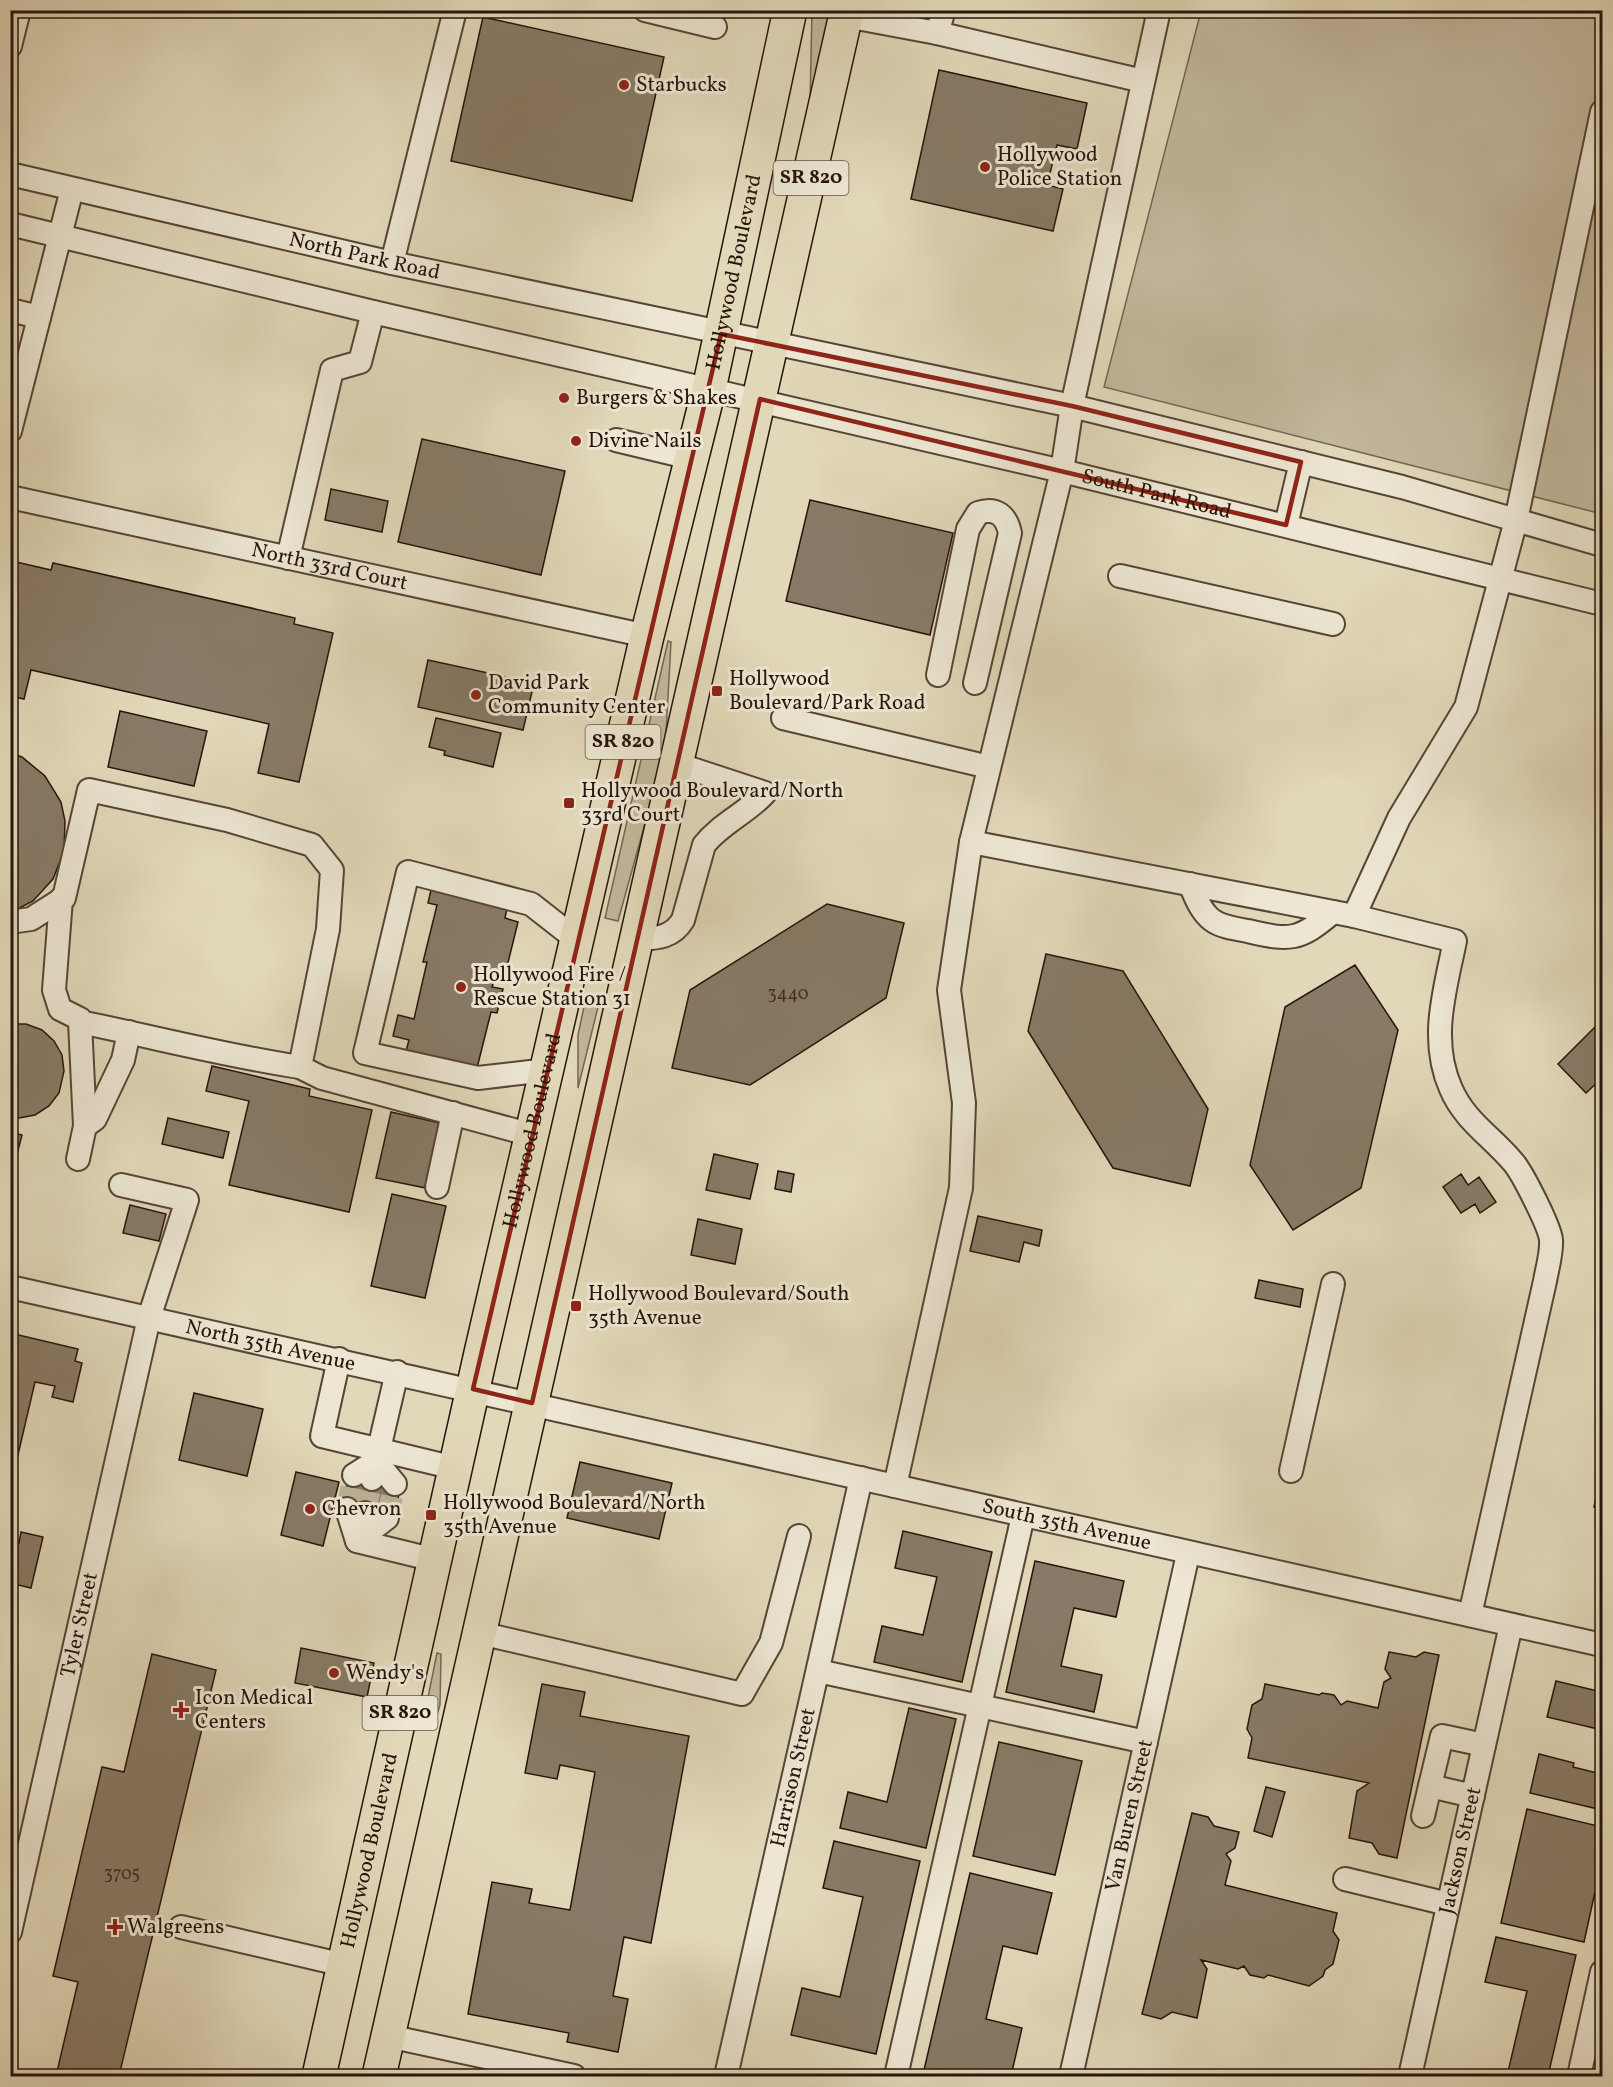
<svg xmlns="http://www.w3.org/2000/svg" width="1613" height="2087" font-family="Vollkorn,serif">
<rect width="100%" height="100%" fill="#e1d8b9"/>
<filter id="stains"><feTurbulence type="fractalNoise" baseFrequency=".00333" numOctaves="4"/><feColorMatrix values="0 0 0 0 .2 0 0 0 0 .09 0 0 0 0 .02 0 0 0 .5 -.17"/></filter>
<radialGradient id="worn" r=".72"><stop offset=".6" stop-color="#630" stop-opacity="0"/><stop offset="1" stop-color="#630" stop-opacity=".3"/></radialGradient>
<path fill="#c1b79c" stroke="#746654" stroke-width="1.5" d="M 812,11 L 831,11 L 810,104 Z
M 1201,11 L 1602,11 L 1602,514 L 1104,387 Z
M 668,641 L 671,642 L 665,751 L 618,921 L 605,918 Z
M 592,1001 L 598,1007 L 578,1088 L 578,1035 L 585,1002 Z
M 437,1653 L 441,1654 L 440,1705 L 437,1715 L 425,1712 Z"/>
<path fill="#887a66" stroke="#27140c" stroke-width="1.5" d="M 483,17 L 664,57 L 632,201 L 451,161 Z
M 939,70 L 1087,103 L 1077,149 L 1057,145 L 1047,185 L 1063,189 L 1053,231 L 911,199 Z
M 422,439 L 565,471 L 541,575 L 398,542 Z
M 331,489 L 388,501 L 382,532 L 325,520 Z
M 810,500 L 953,533 L 930,635 L 786,601 Z
M 12,561 L 51,570 L 53,563 L 295,618 L 294,624 L 333,633 L 299,782 L 258,773 L 269,724 L 31,670 L 24,699 L 10,696 Z
M 428,660 L 534,683 L 523,730 L 418,707 Z
M 120,711 L 207,731 L 194,786 L 108,767 Z
M 436,718 L 501,733 L 493,767 L 444,755 L 445,751 L 429,747 Z
M 10,753 L 22,757 L 45,776 L 61,802 L 65,821 L 64,851 L 53,879 L 33,901 L 10,913 Z
M 431,890 L 507,908 L 505,918 L 518,922 L 504,979 L 495,977 L 492,987 L 503,989 L 497,1013 L 491,1012 L 477,1068 L 406,1051 L 409,1040 L 393,1036 L 398,1015 L 414,1019 L 427,962 L 423,962 L 437,905 L 428,903 Z
M 827,904 L 904,923 L 886,998 L 750,1085 L 672,1068 L 690,990 Z
M 1046,954 L 1123,971 L 1208,1109 L 1190,1186 L 1113,1168 L 1028,1031 Z
M 1355,965 L 1398,1030 L 1361,1188 L 1293,1230 L 1250,1165 L 1285,1007 Z
M 1602,1020 L 1602,1078 L 1586,1093 L 1558,1064 Z
M 10,1024 L 26,1024 L 42,1030 L 54,1041 L 62,1055 L 64,1071 L 59,1093 L 49,1106 L 35,1115 L 19,1118 L 10,1117 Z
M 212,1066 L 310,1089 L 309,1096 L 372,1110 L 349,1212 L 229,1185 L 249,1101 L 206,1091 Z
M 391,1112 L 440,1123 L 426,1188 L 376,1178 Z
M 168,1118 L 229,1132 L 223,1158 L 162,1144 Z
M 10,1132 L 22,1135 L 15,1162 L 10,1161 Z
M 714,1154 L 758,1164 L 750,1199 L 706,1190 Z
M 778,1171 L 794,1174 L 791,1192 L 775,1189 Z
M 1461,1174 L 1468,1185 L 1479,1177 L 1496,1202 L 1480,1213 L 1475,1204 L 1461,1213 L 1443,1187 Z
M 392,1194 L 446,1206 L 425,1298 L 371,1286 Z
M 130,1205 L 166,1214 L 159,1241 L 123,1233 Z
M 978,1216 L 1042,1230 L 1039,1246 L 1024,1242 L 1019,1262 L 970,1251 Z
M 698,1219 L 742,1229 L 735,1264 L 691,1255 Z
M 1259,1280 L 1303,1289 L 1300,1307 L 1255,1298 Z
M 10,1333 L 78,1349 L 75,1361 L 82,1363 L 73,1402 L 52,1397 L 55,1386 L 35,1382 L 10,1489 Z
M 194,1393 L 263,1409 L 247,1476 L 179,1460 Z
M 580,1462 L 672,1483 L 659,1539 L 567,1518 Z
M 296,1472 L 339,1482 L 323,1546 L 281,1535 Z
M 1602,1472 L 1602,1509 L 1594,1507 Z
M 349,1474 L 401,1486 L 393,1519 L 342,1508 Z
M 903,1531 L 992,1552 L 962,1682 L 874,1662 L 882,1626 L 923,1635 L 937,1577 L 895,1568 Z
M 21,1532 L 43,1537 L 31,1588 L 10,1583 L 10,1541 L 19,1543 Z
M 1035,1561 L 1124,1581 L 1116,1617 L 1074,1608 L 1061,1666 L 1102,1675 L 1094,1712 L 1006,1692 Z
M 301,1648 L 374,1663 L 367,1697 L 295,1683 Z
M 1389,1652 L 1416,1657 L 1424,1652 L 1439,1655 L 1397,1858 L 1379,1854 L 1372,1843 L 1349,1838 L 1357,1791 L 1369,1783 L 1248,1758 L 1252,1738 L 1247,1729 L 1252,1705 L 1262,1699 L 1265,1684 L 1319,1695 L 1322,1693 L 1334,1695 L 1341,1705 L 1347,1701 L 1378,1708 L 1384,1682 L 1391,1678 L 1385,1669 Z
M 152,1654 L 216,1670 L 119,2076 L 56,2076 L 78,1982 L 53,1976 L 102,1767 L 124,1772 Z
M 1556,1681 L 1602,1692 L 1602,1730 L 1547,1717 Z
M 542,1684 L 585,1692 L 580,1716 L 689,1736 L 651,1943 L 624,1937 L 613,1996 L 628,1999 L 618,2052 L 567,2042 L 569,2033 L 468,2014 L 492,1882 L 532,1889 L 529,1903 L 570,1910 L 595,1772 L 560,1765 L 557,1779 L 525,1773 Z
M 909,1708 L 956,1719 L 926,1848 L 840,1828 L 848,1792 L 887,1802 Z
M 999,1742 L 1082,1761 L 1055,1875 L 973,1856 Z
M 1602,1747 L 1602,1810 L 1530,1793 L 1539,1754 L 1574,1763 L 1573,1767 L 1597,1773 Z
M 1266,1787 L 1285,1792 L 1272,1837 L 1254,1831 Z
M 1527,1809 L 1602,1827 L 1602,1860 L 1584,1942 L 1501,1923 Z
M 1192,1813 L 1208,1817 L 1214,1826 L 1239,1832 L 1235,1848 L 1226,1854 L 1231,1861 L 1225,1885 L 1337,1913 L 1333,1931 L 1339,1940 L 1333,1964 L 1325,1970 L 1323,1976 L 1309,1986 L 1268,1975 L 1264,1978 L 1250,1975 L 1244,1966 L 1238,1969 L 1201,1960 L 1207,1969 L 1197,2018 L 1172,2012 L 1161,2019 L 1142,2014 Z
M 834,1841 L 920,1861 L 876,2054 L 791,2035 L 802,1988 L 840,1997 L 863,1897 L 823,1888 Z
M 970,1873 L 1052,1893 L 1037,1954 L 1003,1946 L 986,2019 L 1022,2028 L 1011,2076 L 950,2076 L 924,2070 Z
M 1496,1937 L 1576,1955 L 1548,2076 L 1507,2076 L 1527,1991 L 1485,1982 Z"/>
<g fill="none" stroke-linecap="round" stroke-linejoin="round">
<path stroke="#bcb196" stroke-width="22" stroke-dasharray="22 11" stroke-linecap="butt" d="M 347,1509 L 354,1475
M 365,1513 L 372,1479
M 387,1518 L 395,1484"/>
<g stroke="#564537" stroke-width="26">
<g id="minor">
<path d="M 645,10 L 715,27"/>
<path d="M 846,16 L 937,33 L 1143,81"/>
<path d="M 937,33 L 944,10"/>
<path d="M 10,46 L 19,10"/>
<path id="s1" d="M 10,174 L 392,263 L 1072,406 L 1402,487 L 1602,545"/>
<path id="s2" d="M 10,224 L 373,312 L 1062,471 L 1602,604"/>
<path d="M 392,263 L 455,10"/>
<path d="M 10,310 L 39,317"/>
<path d="M 10,431 L 72,189"/>
<path d="M 616,440 L 691,458"/>
<path id="s3" d="M 10,497 L 647,636"/>
<path d="M 1286,525 L 1301,462"/>
<path d="M 288,558 L 332,370 L 360,362 L 373,312"/>
<path d="M 1120,576 L 1333,624"/>
<path d="M 938,675 L 968,529 L 978,513 C 996,507 1006,515 1010,533 L 975,683"/>
<path d="M 783,718 L 989,767"/>
<path d="M 971,842 L 1354,916 L 1455,941 C 1445,990 1429,1040 1451,1089 C 1465,1121 1491,1136 1513,1162 C 1522,1172 1550,1227 1551,1240 C 1552,1253 1547,1269 1545,1281 L 1470,1615"/>
<path d="M 1190,884 C 1195,896 1201,912 1212,920 C 1221,927 1237,929 1248,931 C 1290,941 1299,941 1333,912"/>
<path d="M 61,899 L 54,990 L 60,1009 L 80,1019 L 80,1022 C 154,1037 226,1056 300,1067"/>
<path d="M 1354,916 L 1399,818 L 1466,707 L 1516,520 L 1602,112"/>
<path d="M 10,922 L 31,919 L 64,898 L 89,790 L 227,820 L 312,845 L 332,870 L 328,929 L 300,1067 L 322,1078 L 532,1135"/>
<path d="M 638,939 C 657,938 672,938 683,920 L 704,845 C 720,824 747,813 765,793 L 677,764"/>
<path d="M 547,1070 L 478,1078 L 365,1053 L 408,872 L 531,904 L 577,940"/>
<path d="M 85,1126 L 95,1119 L 123,1060 L 129,1032"/>
<path d="M 78,1159 L 85,1126 L 80,1022"/>
<path d="M 437,1187 L 453,1113"/>
<path id="s4" d="M 10,1287 L 1602,1645"/>
<path d="M 339,1359 L 322,1436 L 455,1468"/>
<path d="M 1291,1471 L 1333,1284"/>
<path d="M 354,1475 L 376,1461 L 395,1484"/>
<path d="M 372,1479 L 397,1372"/>
<path d="M 895,1486 L 961,1188 L 964,1103 L 949,990 L 971,842 L 1062,471 L 1072,406 L 1159,10"/>
<path d="M 347,1509 L 357,1541 L 387,1518"/>
<path d="M 365,1513 L 357,1541 L 435,1560"/>
<path d="M 480,1633 L 742,1694 L 771,1643 L 799,1536"/>
<path d="M 818,1671 L 1146,1742"/>
<path d="M 1473,1796 L 1430,1786 L 1442,1736 L 1484,1745"/>
<path d="M 1423,1816 L 1430,1786"/>
<path d="M 1345,1879 L 1448,1904"/>
<path d="M 181,1927 L 344,1965"/>
<path id="s5" d="M 10,1932 L 149,1318 L 187,1200 L 121,1185"/>
<path d="M 388,2036 L 574,2076"/>
<path id="s6" d="M 726,2076 L 861,1478"/>
<path d="M 896,2076 L 1023,1516"/>
<path id="s7" d="M 1071,2076 L 1188,1554"/>
<path id="s8" d="M 1410,2076 L 1511,1625"/>
<path d="M 1579,2076 L 1602,1972"/>
</g>
</g>
<g stroke="#27140c" stroke-width="36">
<g id="highway">
<path id="s9" d="M 319,2076 L 481,1353 L 647,636 L 709,389 L 790,10"/>
<path d="M 379,2076 L 847,10"/>
</g>
</g>
<use href="#minor" stroke="#ece6d2" stroke-width="22"/>
<use href="#highway" stroke="#e1d8b9" stroke-width="33"/>
</g>
<path fill="none" stroke="#8f2418" stroke-width="4.5" stroke-linejoin="round" d="M 721,334 L 1072,406 L 1301,462 L 1286,525 L 760,399 L 532,1403 L 473,1389 Z"/>
<g fill="#8f2418" stroke="#ece6d2" stroke-width="2">
<circle cx="624" cy="85" r="6"/>
<circle cx="985" cy="167" r="6"/>
<circle cx="564" cy="398" r="6"/>
<circle cx="576" cy="441" r="6"/>
<rect x="711" y="685" width="12" height="12" rx="3"/>
<circle cx="476" cy="695" r="6"/>
<rect x="563" y="797" width="12" height="12" rx="3"/>
<circle cx="461" cy="987" r="6"/>
<rect x="570" y="1300" width="12" height="12" rx="3"/>
<circle cx="310" cy="1509" r="6"/>
<rect x="425" y="1509" width="12" height="12" rx="3"/>
<circle cx="334" cy="1673" r="6"/>
<path d="M178 1701h6v6h6v6h-6v6h-6v-6h-6v-6h6z"/>
<path d="M112 1918h6v6h6v6h-6v6h-6v-6h-6v-6h6z"/>
</g>
<g text-anchor="middle" dominant-baseline="central" stroke-width="6" stroke-linejoin="round" paint-order="stroke">
<g font-size="18" fill="#3f2e22">
<text x="788" y="994">3440</text>
<text x="122" y="1874">3705</text>
</g>
<g fill="#ece6d2" stroke="#625347" stroke-width="1.5">
<rect x="773.5" y="161" width="75" height="34" rx="4.5"/>
<rect x="585.5" y="725" width="75" height="34" rx="4.5"/>
<rect x="362.5" y="1696" width="75" height="34" rx="4.5"/>
</g>
<g font-size="20" font-weight="bold" fill="#27140c">
<text x="811" y="178">SR 820</text>
<text x="623" y="742">SR 820</text>
<text x="400" y="1713">SR 820</text>
</g>
<g font-size="21" fill="#27140c" stroke="#ece6d2" text-anchor="start">
<text x="636" y="85">Starbucks</text>
<text x="997" y="155">Hollywood<tspan x="997" dy="24">Police Station</tspan></text>
<text x="576" y="398">Burgers &amp; Shakes</text>
<text x="588" y="441">Divine Nails</text>
<text x="729" y="679">Hollywood<tspan x="729" dy="24">Boulevard/Park Road</tspan></text>
<text x="488" y="683">David Park<tspan x="488" dy="24">Community Center</tspan></text>
<text x="581" y="791">Hollywood Boulevard/North<tspan x="581" dy="24">33rd Court</tspan></text>
<text x="473" y="975">Hollywood Fire /<tspan x="473" dy="24">Rescue Station 31</tspan></text>
<text x="588" y="1294">Hollywood Boulevard/South<tspan x="588" dy="24">35th Avenue</tspan></text>
<text x="443" y="1503">Hollywood Boulevard/North<tspan x="443" dy="24">35th Avenue</tspan></text>
<text x="322" y="1509">Chevron</text>
<text x="346" y="1673">Wendy's</text>
<text x="195" y="1698">Icon Medical<tspan x="195" dy="24">Centers</tspan></text>
<text x="127" y="1927">Walgreens</text>
</g>
<g font-size="21" fill="#27140c" stroke="#ece6d2">
<text stroke="none"><textPath href="#s1" startOffset="364">North Park Road</textPath></text>
<text stroke="none"><textPath href="#s9" startOffset="1851">Hollywood Boulevard</textPath></text>
<text stroke="none"><textPath href="#s2" startOffset="1178">South Park Road</textPath></text>
<text stroke="none"><textPath href="#s3" startOffset="327">North 33rd Court</textPath></text>
<text stroke="none"><textPath href="#s9" startOffset="969">Hollywood Boulevard</textPath></text>
<text stroke="none"><textPath href="#s4" startOffset="267">North 35th Avenue</textPath></text>
<text stroke="none"><textPath href="#s4" startOffset="1083">South 35th Avenue</textPath></text>
<text stroke="none"><textPath href="#s5" startOffset="315">Tyler Street</textPath></text>
<text stroke="none"><textPath href="#s6" startOffset="306">Harrison Street</textPath></text>
<text stroke="none"><textPath href="#s7" startOffset="267">Van Buren Street</textPath></text>
<text stroke="none"><textPath href="#s9" startOffset="231">Hollywood Boulevard</textPath></text>
<text stroke="none"><textPath href="#s8" startOffset="231">Jackson Street</textPath></text>
</g>
</g>
<rect width="1613" height="2087" fill="none" stroke="#e1d8b9" stroke-width="36"/>
<rect x="12" y="12" width="1589" height="2063" fill="none" stroke="#27140c" stroke-width="3"/>
<rect x="18" y="18" width="1577" height="2051" fill="none" stroke="#27140c" stroke-width="1.5"/>
<rect width="100%" height="100%" filter="url(#stains)"/>
<rect width="100%" height="100%" fill="url(#worn)"/>
</svg>
